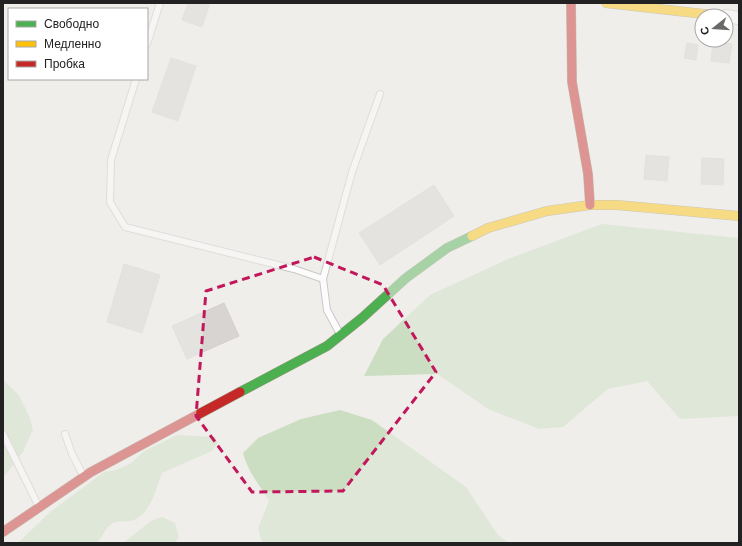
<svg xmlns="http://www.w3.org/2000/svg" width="742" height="546" font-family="'Work Sans',sans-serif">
<rect width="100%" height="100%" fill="#f0eeeb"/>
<path fill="#cbdec1" d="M 602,224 L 739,238 L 739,416 L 680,419 L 647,381 L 608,389 L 563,427 L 539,429 L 488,409 L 437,374 L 364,376 L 383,339 L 430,295 L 508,259 Z
M 3,380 L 19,395 L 30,418 L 33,430 L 23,452 L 3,478 Z
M 340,410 L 372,420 L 466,487 L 498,535 L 509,543 L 262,543 L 258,528 L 269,501 C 259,484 248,472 243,453 L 258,438 L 301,419 Z
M 177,435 L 215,437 L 217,443 L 212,451 L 162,473 C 156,488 152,512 134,520 C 127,523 117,519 110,525 C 105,529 102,538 97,543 L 18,543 L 50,512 L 104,472 L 116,470 L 130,464 L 144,451 Z
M 162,517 L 175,523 L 179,537 L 175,543 L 123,543 L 151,521 Z"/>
<path fill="#d7d4d2" stroke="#d3d0cc" d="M 188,3 L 210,3 L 202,27 L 182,20 Z
M 713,41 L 732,44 L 729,63 L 711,61 Z
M 687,43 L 698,45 L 696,60 L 684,58 Z
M 171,58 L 196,66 L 178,121 L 152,112 Z
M 646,155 L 669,157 L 667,181 L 644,179 Z
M 702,158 L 724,159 L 723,185 L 701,184 Z
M 434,185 L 454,216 L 380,265 L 359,233 Z
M 124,264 L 160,275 L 142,333 L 107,322 Z
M 224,303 L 239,336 L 187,359 L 172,326 Z"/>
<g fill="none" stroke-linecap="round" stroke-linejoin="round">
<g stroke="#c9c8c7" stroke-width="8">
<path id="lane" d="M 147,44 L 160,3
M 136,79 L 111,160 L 110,202 L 125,227 L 294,269 L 323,279 L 352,172 L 380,94
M 323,279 L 327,310 L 340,334
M 3,434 L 39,507
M 65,434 L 72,454 L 84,477"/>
</g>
<g stroke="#c9c8c7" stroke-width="14">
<path id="street" d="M 726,16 L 739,18"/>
</g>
<g stroke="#999a82" stroke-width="10">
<path id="fast" d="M 240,392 L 327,346 L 362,318 L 406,278 L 447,248 L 472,236"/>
</g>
<g stroke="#999a82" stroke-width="10">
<path id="slow" d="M 606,3 L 722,16
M 472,236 L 488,228 L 547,211 L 590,205 L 617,205 L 739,216"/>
</g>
<g stroke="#999a82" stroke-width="10">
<path id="jam" d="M 571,3 L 572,82 L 588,174 L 590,205
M 3,532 L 91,472 L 240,392"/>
</g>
<use href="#lane" stroke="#fdfcfc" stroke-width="6"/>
<use href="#street" stroke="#fdfcfc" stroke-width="12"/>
<use href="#fast" stroke="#4caf50" stroke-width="9"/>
<use href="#slow" stroke="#ffc107" stroke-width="9"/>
<use href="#jam" stroke="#c62828" stroke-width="9"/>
</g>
<path d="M0 0H742V546H0ZM 314,257 L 383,285 L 436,372 L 343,491 L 252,492 L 196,416 L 206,291 Z" fill="#f0eeeb" fill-opacity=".55" fill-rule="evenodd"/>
<path fill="none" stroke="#c2185b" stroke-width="3" stroke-dasharray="8 5" stroke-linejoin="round" d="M 314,257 L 383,285 L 436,372 L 343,491 L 252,492 L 196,416 L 206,291 Z"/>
<rect width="742" height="546" fill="none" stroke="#222222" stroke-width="8"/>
<rect x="8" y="8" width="140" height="72" fill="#ffffff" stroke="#a7a7a7"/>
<rect x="16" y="21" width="20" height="6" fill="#4caf50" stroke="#a7a7a7"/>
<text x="44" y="28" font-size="12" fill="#222222">Свободно</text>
<rect x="16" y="41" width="20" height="6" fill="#ffc107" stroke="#a7a7a7"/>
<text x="44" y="48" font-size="12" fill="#222222">Медленно</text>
<rect x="16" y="61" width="20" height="6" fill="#c62828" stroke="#a7a7a7"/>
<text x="44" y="68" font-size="12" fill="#222222">Пробка</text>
<g transform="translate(714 28) rotate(253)"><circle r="19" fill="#ffffff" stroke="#a7a7a7"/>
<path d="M0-3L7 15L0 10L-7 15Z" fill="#6a6968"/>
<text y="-6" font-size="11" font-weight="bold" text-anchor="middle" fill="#222222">С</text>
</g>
</svg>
